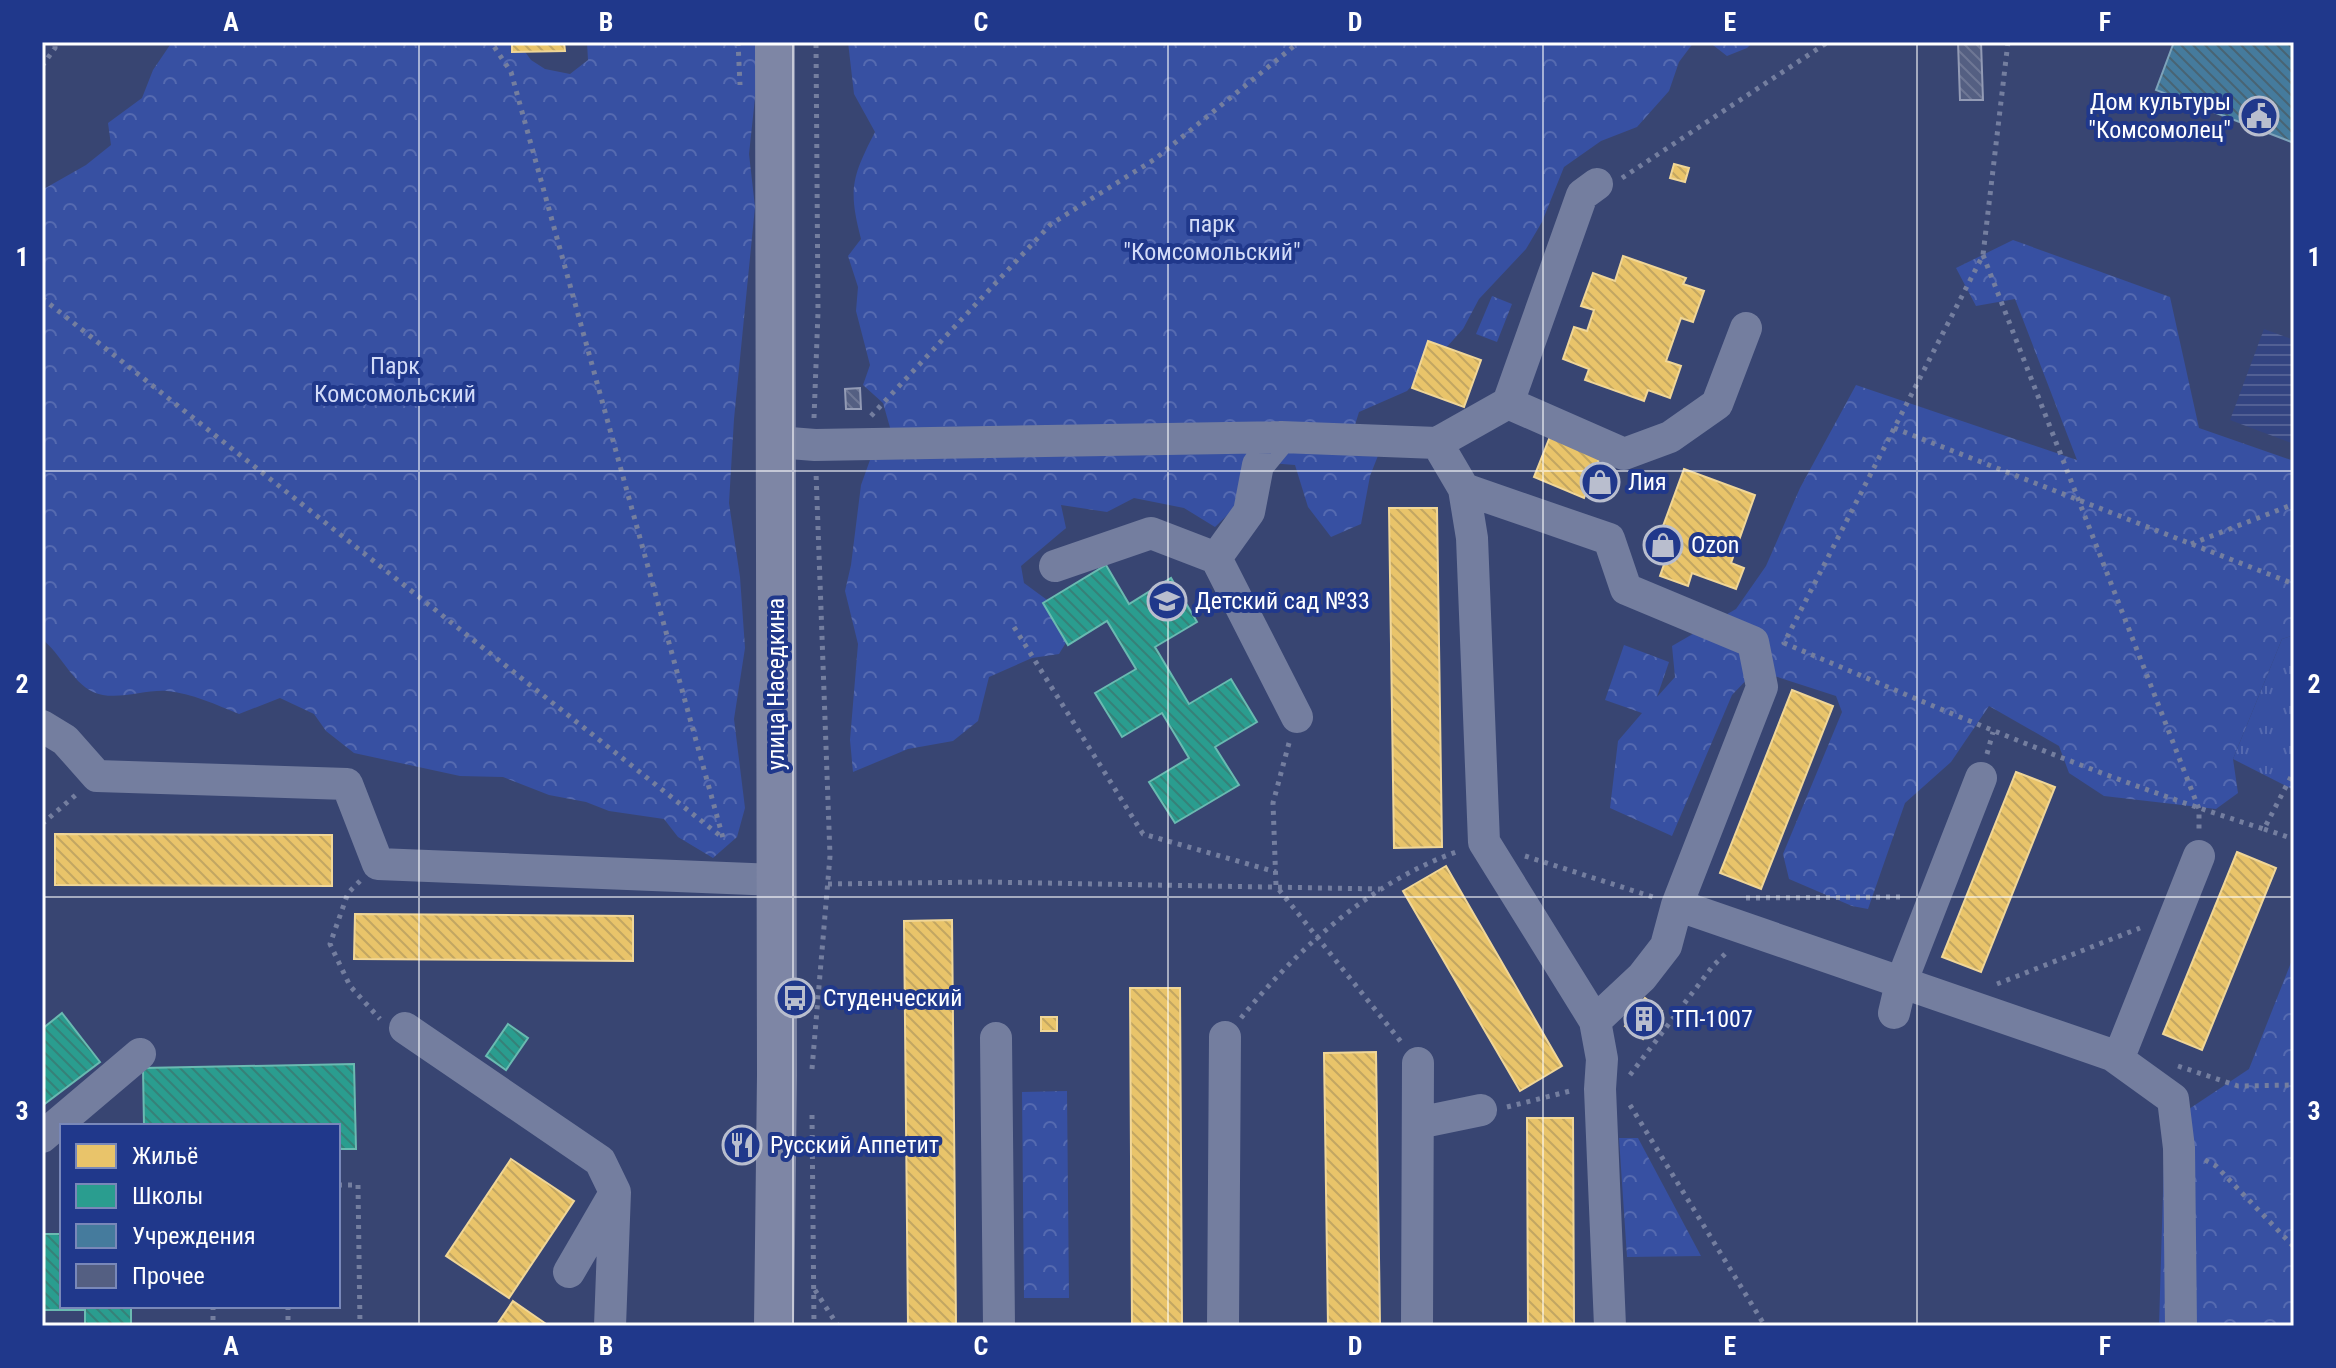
<svg xmlns="http://www.w3.org/2000/svg" width="2336" height="1368" font-family="'Roboto Condensed',sans-serif">
<defs>
<pattern id="grass-tufts" width="24" height="20" patternUnits="userSpaceOnUse" patternTransform="scale(2)"><rect width="24" height="20" fill="#3750a2"/><path d="M3 7l-1-3M5 7V3M7 7l1-3M15 17l-1-3M17 17v-4M19 17l1-3" fill="none" stroke="#556ab0"/></pattern>
<pattern id="forest-crowns" width="20" height="18" patternUnits="userSpaceOnUse" patternTransform="scale(2)"><rect width="20" height="18" fill="#3750a2"/><path d="M2 6a3 3 0 1 1 6 0M12 15a3 3 0 1 1 6 0" fill="none" stroke="#556ab0"/></pattern>
<pattern id="water-rules" width="6" height="5" patternUnits="userSpaceOnUse" patternTransform="scale(2)"><rect width="6" height="5" fill="#334481"/><path d="M0 2.5h6" fill="none" stroke="#526094"/></pattern>
<pattern id="homes-back-hatch" width="6" height="6" patternUnits="userSpaceOnUse" patternTransform="scale(2)"><rect width="6" height="6" fill="#e9c46a"/><path d="M-1 5l2 2M0 0l6 6M5-1l2 2" fill="none" stroke="#c2a662"/></pattern>
<pattern id="schools-back-hatch" width="6" height="6" patternUnits="userSpaceOnUse" patternTransform="scale(2)"><rect width="6" height="6" fill="#2a9d8f"/><path d="M-1 5l2 2M0 0l6 6M5-1l2 2" fill="none" stroke="#368178"/></pattern>
<pattern id="public-back-hatch" width="6" height="6" patternUnits="userSpaceOnUse" patternTransform="scale(2)"><rect width="6" height="6" fill="#457b9d"/><path d="M-1 5l2 2M0 0l6 6M5-1l2 2" fill="none" stroke="#486474"/></pattern>
<pattern id="building-back-hatch" width="6" height="6" patternUnits="userSpaceOnUse" patternTransform="scale(2)"><rect width="6" height="6" fill="#545f82"/><path d="M-1 5l2 2M0 0l6 6M5-1l2 2" fill="none" stroke="#6e7795"/></pattern>
</defs>
<rect width="100%" height="100%" fill="#384572"/>
<path fill="url(#grass-tufts)" d="M 2294,635 L 2294,790 L 2233,759 L 2282,639 Z"/>
<path fill="url(#forest-crowns)" d="M 172,42 L 518,42 L 531,60 L 545,69 L 570,74 L 588,60 L 587,42 L 761,42 L 749,154 L 755,207 L 734,419 L 729,503 L 740,577 L 745,648 L 734,719 L 745,808 L 737,837 L 713,858 L 678,837 L 664,819 L 609,811 L 586,802 L 549,795 L 503,777 L 460,776 L 354,753 L 326,731 L 314,714 L 280,698 L 239,714 C 217,705 191,693 167,691 C 145,689 115,702 93,692 C 71,681 61,654 42,639 L 42,190 L 86,165 L 111,145 L 108,123 L 142,98 L 153,70 Z
M 848,42 L 1694,42 L 1679,62 L 1669,91 L 1637,127 L 1601,141 L 1564,167 L 1542,222 L 1526,249 L 1479,299 L 1463,329 L 1407,391 L 1359,412 L 1355,425 L 891,431 L 883,403 L 863,385 L 870,365 L 856,311 L 858,287 L 848,256 L 861,239 C 848,189 852,177 875,132 L 854,94 Z
M 1709,42 L 1753,42 L 1747,48 L 1727,56 Z
M 2013,240 L 2170,297 L 2199,428 L 2294,461 L 2294,635 L 2282,639 L 2233,759 L 2238,793 L 2216,809 L 2104,796 L 2069,773 L 2059,746 L 1989,706 L 1951,762 L 1905,803 L 1868,909 L 1852,906 L 1789,879 L 1783,854 L 1842,712 L 1836,696 L 1756,670 L 1732,695 L 1672,836 L 1610,808 L 1618,741 L 1642,713 L 1605,700 L 1624,645 L 1669,662 L 1657,697 L 1675,677 L 1672,646 L 1736,609 L 1766,566 L 1800,488 L 1856,385 L 2077,460 L 2015,299 L 1976,306 L 1956,268 Z
M 1492,296 L 1512,304 L 1497,342 L 1476,334 Z
M 1381,448 L 1370,476 L 1361,524 L 1331,537 L 1308,507 L 1295,465 L 1257,462 L 1244,499 L 1215,527 L 1184,508 L 1134,498 L 1107,512 L 1061,505 L 1066,528 L 1021,566 L 1024,583 L 1058,608 L 1075,628 L 1059,654 L 1032,658 L 989,677 L 978,721 L 953,741 L 908,749 L 853,772 L 850,740 L 858,644 L 845,591 L 851,565 L 861,485 L 870,460 L 899,449 Z
M 2294,955 L 2294,1326 L 2159,1326 L 2165,1125 L 2249,1069 Z
M 1067,1091 L 1069,1298 L 1024,1298 L 1022,1092 Z
M 1619,1138 L 1638,1138 L 1701,1256 L 1627,1257 Z"/>
<path fill="url(#water-rules)" d="M 2264,329 L 2294,340 L 2294,444 L 2230,420 Z"/>
<path fill="url(#homes-back-hatch)" stroke="#f0d697" stroke-width="2" d="M 512,42 L 564,42 L 565,51 L 512,52 Z
M 1674,164 L 1689,168 L 1685,182 L 1670,178 Z
M 1623,256 L 1686,278 L 1683,284 L 1704,291 L 1693,322 L 1681,318 L 1666,361 L 1681,366 L 1670,398 L 1648,390 L 1644,401 L 1585,380 L 1589,369 L 1563,359 L 1574,327 L 1587,331 L 1594,310 L 1581,306 L 1593,273 L 1615,281 Z
M 1428,341 L 1481,360 L 1464,407 L 1412,388 Z
M 1553,429 L 1603,449 L 1584,498 L 1534,477 Z
M 1684,469 L 1755,495 L 1731,563 L 1744,568 L 1736,589 L 1692,573 L 1688,586 L 1660,576 L 1668,553 L 1655,548 Z
M 1389,508 L 1437,508 L 1442,847 L 1394,848 Z
M 1792,690 L 1833,706 L 1761,889 L 1720,873 Z
M 2016,772 L 2055,787 L 1981,972 L 1942,957 Z
M 55,834 L 332,835 L 332,886 L 55,885 Z
M 2237,852 L 2276,868 L 2202,1050 L 2163,1034 Z
M 1446,866 L 1562,1066 L 1520,1091 L 1403,891 Z
M 355,914 L 633,916 L 633,961 L 354,959 Z
M 952,920 L 956,1326 L 908,1326 L 904,921 Z
M 1130,988 L 1180,988 L 1182,1326 L 1132,1326 Z
M 1645,998 L 1662,1011 L 1643,1039 L 1625,1026 Z
M 1041,1017 L 1057,1017 L 1057,1031 L 1041,1031 Z
M 1376,1052 L 1380,1326 L 1328,1326 L 1324,1053 Z
M 1527,1118 L 1573,1118 L 1574,1326 L 1528,1326 Z
M 511,1159 L 574,1201 L 509,1298 L 446,1256 Z
M 513,1301 L 549,1326 L 496,1326 Z"/>
<path fill="url(#schools-back-hatch)" stroke="#6abab1" stroke-width="2" d="M 1106,565 L 1129,604 L 1171,578 L 1197,622 L 1155,647 L 1189,704 L 1231,679 L 1257,722 L 1215,747 L 1239,785 L 1175,823 L 1149,782 L 1189,758 L 1162,713 L 1122,737 L 1095,693 L 1136,669 L 1107,621 L 1068,645 L 1043,603 Z
M 62,1013 L 100,1062 L 42,1106 L 42,1029 Z
M 508,1024 L 528,1038 L 506,1070 L 486,1056 Z
M 354,1064 L 356,1149 L 338,1149 L 338,1126 L 144,1126 L 143,1068 Z
M 42,1234 L 62,1234 L 62,1306 L 131,1306 L 131,1326 L 85,1326 L 85,1310 L 42,1310 Z"/>
<path fill="url(#public-back-hatch)" stroke="#7da3ba" stroke-width="2" d="M 2174,42 L 2294,42 L 2294,143 L 2156,90 Z"/>
<path fill="url(#building-back-hatch)" stroke="#939bb5" stroke-width="2" d="M 1958,42 L 1981,42 L 1983,100 L 1960,100 Z
M 860,388 L 861,409 L 846,409 L 845,389 Z"/>
<g fill="none" stroke-linecap="round" stroke-linejoin="round">
<path stroke="#747e9f" stroke-width="5" stroke-dasharray="4 6" stroke-linecap="butt" d="M 738,42 L 740,85
M 2008,42 L 1983,255 L 1784,643 C 1942,710 2100,778 2264,829 L 2294,771
M 42,66 L 55,48 L 55,42
M 1622,178 L 1828,42
M 1983,255 L 2199,809 L 2199,831
M 42,298 L 723,838 L 511,72 L 491,42
M 871,416 L 1051,224 L 1155,159 L 1299,42
M 814,418 L 818,312 L 816,42
M 1894,428 L 2294,584
M 2191,544 L 2294,504
M 1014,627 L 1143,834 L 1276,872
M 1289,743 L 1273,803 L 1276,886 L 1402,1043
M 1987,754 L 1993,732
M 42,824 L 78,793
M 2264,829 L 2294,839
M 1525,856 L 1653,897
M 360,881 L 348,893 L 330,944 L 350,986 L 380,1019
M 828,884 L 985,882 L 1380,889
M 1746,898 L 1904,897
M 1997,984 L 2140,928
M 1241,1018 C 1298,948 1372,881 1459,851
M 2178,1066 L 2238,1086 L 2294,1085
M 812,1069 L 830,856 L 816,472
M 1630,1075 L 1712,967 L 1728,951
M 1630,1105 L 1765,1326
M 1507,1107 L 1574,1090
M 812,1115 L 814,1326
M 2205,1160 L 2216,1166 L 2294,1247
M 338,1185 L 358,1185 L 360,1326
M 815,1290 L 838,1326
M 213,1306 L 213,1326
M 288,1306 L 288,1326"/>
<path stroke="#747e9f" stroke-width="32" d="M 1508,403 L 1582,195 L 1597,184
M 777,442 L 815,445 L 1281,437 L 1437,443
M 1464,489 L 1609,539 L 1626,589 L 1753,642 L 1762,687 L 1677,905 L 1666,946 L 1642,977 L 1595,1021
M 1216,558 L 1297,717
M 1055,566 L 1151,533 L 1216,558 L 1249,512 L 1258,465 L 1281,437
M 42,726 L 65,740 L 97,776 L 347,784 L 378,864 L 776,880
M 1677,905 L 2112,1055 L 2173,1099 L 2179,1148 L 2181,1326
M 1894,1013 L 1901,983 L 1981,778
M 405,1028 L 600,1161 L 615,1192 L 610,1326
M 996,1038 L 999,1326
M 2112,1055 L 2123,1047 L 2199,856
M 1418,1123 L 1481,1110
M 42,1137 L 140,1054
M 569,1272 L 612,1198
M 1223,1326 L 1225,1037
M 1417,1326 L 1418,1063
M 1610,1326 L 1600,1089 L 1602,1059 L 1595,1021 L 1484,842 L 1472,538 L 1464,489 L 1437,443 L 1508,403 L 1624,454 L 1670,437 L 1717,404 L 1746,328"/>
<path stroke="#7e86a5" stroke-width="40" d="M 774,1326 L 777,1075 L 775,42"/>
</g>
<path fill="none" stroke="#fff" stroke-width="2" stroke-opacity="0.55" d="M 419,42 L 419,1326M 793,42 L 793,1326M 1168,42 L 1168,1326M 1543,42 L 1543,1326M 1917,42 L 1917,1326M 42,471 L 2294,471M 42,897 L 2294,897"/>
<defs>
<g id="civic-ring" transform="scale(2)"><circle r="9.5" fill="#20388b" stroke="#b9bece" stroke-width="1.5"/><path d="M-.6-6.5H3V-4.5H.6V-3L4-1V1h2V6H-6V1h2V-1L-.6-3ZM-1.2 2.5V6h2.4V2.5Z" fill="#b9bece"/></g>
<g id="shop-ring" transform="scale(2)"><circle r="9.5" fill="#20388b" stroke="#b9bece" stroke-width="1.5"/><path d="M-5-2.5h2.3a2.7 3.5 0 0 1 5.4 0H5L5.5 6h-11ZM-1.5-2.5h3a1.5 2.3 0 0 0-3 0Z" fill="#b9bece"/></g>
<g id="school-ring" transform="scale(2)"><circle r="9.5" fill="#20388b" stroke="#b9bece" stroke-width="1.5"/><path d="M0-5L7-2L0 1L-7-2ZM-4 1L0 2.5L4 1V4Q0 6-4 4Z" fill="#b9bece"/></g>
<g id="bus-ring" transform="scale(2)"><circle r="9.5" fill="#20388b" stroke="#b9bece" stroke-width="1.5"/><path d="M-5-6H5V4H4V6H2V4H-2V6H-4V4H-5ZM-3.5-4V0h7V-4ZM-3.5 1.2v1.5H-2V1.2ZM2 1.2v1.5H3.5V1.2Z" fill="#b9bece"/></g>
<g id="building-ring" transform="scale(2)"><circle r="9.5" fill="#20388b" stroke="#b9bece" stroke-width="1.5"/><path d="M-4-6H4V6H1V3H-1V6H-4ZM-2.5-4.3h1.7v1.8h-1.7ZM.8-4.3h1.7v1.8H.8ZM-2.5-1h1.7V.8h-1.7ZM.8-1h1.7V.8H.8Z" fill="#b9bece"/></g>
<g id="restaurant-ring" transform="scale(2)"><circle r="9.5" fill="#20388b" stroke="#b9bece" stroke-width="1.5"/><path d="M-5-6h1v4h1v-4h1v4h1v-4h1v5L-1.5 .5V6h-2V.5L-5-1ZM5-6V6H3V1.5H1.5Q1.5-4 5-6Z" fill="#b9bece"/></g>
</defs>
<g fill-rule="evenodd">
<use href="#civic-ring" x="2259" y="116"/>
<use href="#shop-ring" x="1600" y="482"/>
<use href="#shop-ring" x="1663" y="545"/>
<use href="#school-ring" x="1167" y="601"/>
<use href="#bus-ring" x="795" y="998"/>
<use href="#building-ring" x="1644" y="1019"/>
<use href="#restaurant-ring" x="742" y="1145"/>
</g>
<g text-anchor="middle" dominant-baseline="central" stroke-width="8" stroke-linejoin="round" paint-order="stroke">
<g font-size="24" fill="#fff" stroke="#20388b" text-anchor="start">
<text x="2231" y="102" text-anchor="end">Дом культуры<tspan x="2231" dy="28">"Комсомолец"</tspan></text>
<text x="1628" y="482">Лия</text>
<text x="1691" y="545">Ozon</text>
<text x="1195" y="601">Детский сад №33</text>
<text x="823" y="998">Студенческий</text>
<text x="1672" y="1019">ТП-1007</text>
<text x="770" y="1145">Русский Аппетит</text>
</g>
<g font-size="24" fill="#d2dbf8" stroke="#20388b">
<text x="1212" y="224">парк<tspan x="1212" dy="28">"Комсомольский"</tspan></text>
<text x="395" y="366">Парк<tspan x="395" dy="28">Комсомольский</tspan></text>
</g>
<g font-size="24" fill="#fff" stroke="#20388b">
<text transform="translate(776 684) rotate(-90)">улица Наседкина</text>
</g>
</g>
<rect width="2336" height="1368" fill="none" stroke="#20388b" stroke-width="88"/>
<rect x="60" y="1124" width="280" height="184" fill="#20388b" stroke="#7988b9" stroke-width="2"/>
<rect x="76" y="1144" width="40" height="24" fill="#e9c46a" stroke="#7988b9" stroke-width="2"/>
<text x="132" y="1164" font-size="24" fill="#ffffff">Жильё</text>
<rect x="76" y="1184" width="40" height="24" fill="#2a9d8f" stroke="#7988b9" stroke-width="2"/>
<text x="132" y="1204" font-size="24" fill="#ffffff">Школы</text>
<rect x="76" y="1224" width="40" height="24" fill="#457b9d" stroke="#7988b9" stroke-width="2"/>
<text x="132" y="1244" font-size="24" fill="#ffffff">Учреждения</text>
<rect x="76" y="1264" width="40" height="24" fill="#545f82" stroke="#7988b9" stroke-width="2"/>
<text x="132" y="1284" font-size="24" fill="#ffffff">Прочее</text>
<rect x="44" y="44" width="2248" height="1280" fill="none" stroke="#fff" stroke-width="3"/>
<g font-size="26" text-anchor="middle" font-weight="bold" fill="#fff">
<text x="231" y="31">A</text>
<text x="606" y="31">B</text>
<text x="981" y="31">C</text>
<text x="1355" y="31">D</text>
<text x="1730" y="31">E</text>
<text x="2105" y="31">F</text>
<text x="22" y="266">1</text>
<text x="2314" y="266">1</text>
<text x="22" y="693">2</text>
<text x="2314" y="693">2</text>
<text x="22" y="1120">3</text>
<text x="2314" y="1120">3</text>
<text x="231" y="1355">A</text>
<text x="606" y="1355">B</text>
<text x="981" y="1355">C</text>
<text x="1355" y="1355">D</text>
<text x="1730" y="1355">E</text>
<text x="2105" y="1355">F</text>
</g>
</svg>
